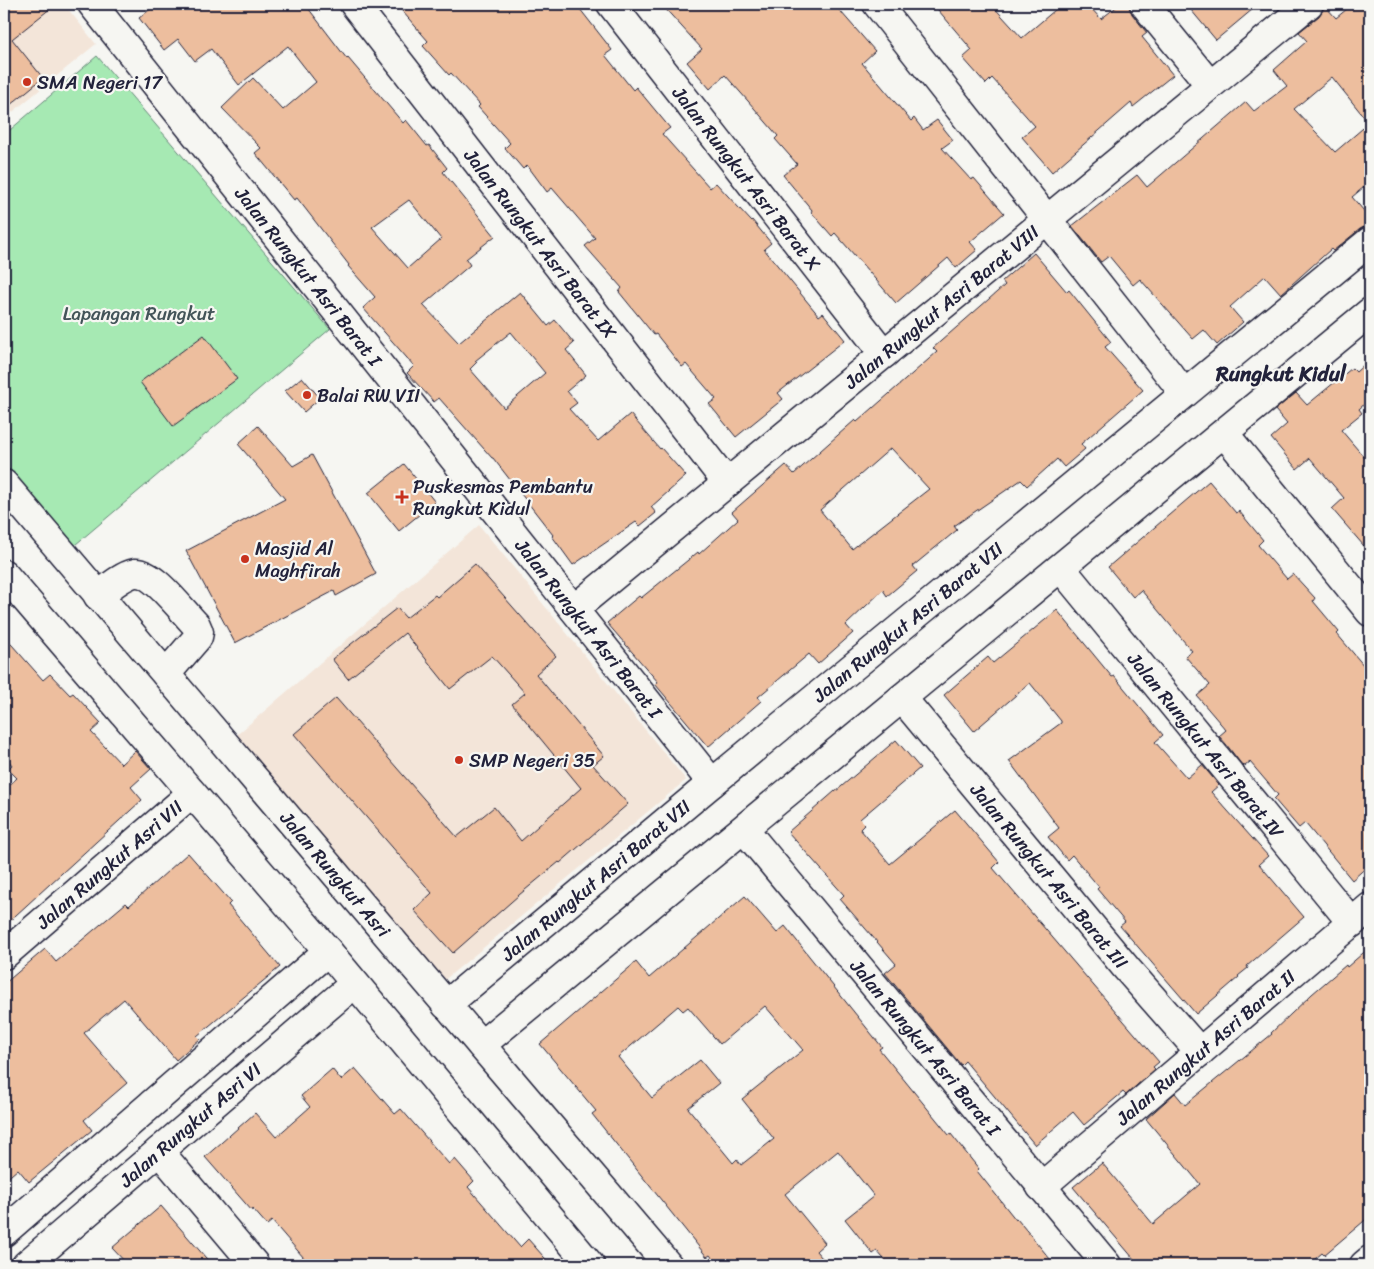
<svg xmlns="http://www.w3.org/2000/svg" width="1374" height="1269" font-family="Sriracha,sans-serif">
<rect width="100%" height="100%" fill="#f6f6f2"/>
<filter id="ink" filterUnits="userSpaceOnUse"><feTurbulence type="fractalNoise" baseFrequency=".02" numOctaves="2"/><feDisplacementMap in="SourceGraphic" scale="10" xChannelSelector="R" yChannelSelector="G"/><feConvolveMatrix kernelMatrix="1 2 1 2 8 2 1 2 1" color-interpolation-filters="sRGB"/></filter>
<g filter="url(#ink)">
<path fill="#f3e5d9" d="M 4,4 L 64,4 L 96,44 L 4,119 Z
M 479,525 L 686,780 L 442,982 L 232,739 Z"/>
<path fill="#a6e9b3" stroke="#648677" d="M 97,56 L 330,329 L 69,550 L 4,473 L 4,135 Z"/>
<path fill="#edbe9e" stroke="#22223b" fill-rule="evenodd" d="M 4,4 L 56,4 L 12,39 L 43,78 L 4,110 Z
M 157,4 L 305,4 L 347,59 L 348,58 L 403,123 L 406,120 L 427,146 L 429,145 L 447,168 L 443,172 L 495,236 L 466,259 L 470,265 L 423,305 L 459,343 L 520,292 L 548,326 L 555,320 L 574,343 L 566,350 L 586,375 L 567,391 L 577,403 L 569,409 L 598,441 L 630,414 L 660,449 L 661,448 L 686,476 L 651,507 L 656,513 L 640,526 L 636,522 L 573,565 L 552,536 L 553,535 L 493,458 L 492,458 L 439,398 L 434,402 L 407,373 L 414,366 L 363,308 L 375,297 L 348,266 L 349,265 L 297,198 L 294,200 L 255,153 L 261,148 L 222,108 L 253,78 L 283,110 L 316,82 L 288,46 L 239,85 L 211,49 L 195,61 L 178,39 L 164,50 L 139,18 ZM 409,200 L 441,239 L 408,268 L 372,227 ZM 511,332 L 545,373 L 504,408 L 470,369 L 477,362 L 475,361 Z
M 396,4 L 576,4 L 612,50 L 605,55 L 633,90 L 636,87 L 670,128 L 662,134 L 710,188 L 716,183 L 751,221 L 752,220 L 771,243 L 764,249 L 819,316 L 823,313 L 845,340 L 778,393 L 783,399 L 736,437 L 709,404 L 716,399 L 686,364 L 682,367 L 656,334 L 654,335 L 619,292 L 622,288 L 585,246 L 595,238 L 552,188 L 547,192 L 527,165 L 523,169 L 505,148 L 510,143 L 478,107 L 480,105 L 451,73 L 449,75 L 423,46 L 428,41 Z
M 661,4 L 834,4 L 875,51 L 862,63 L 911,121 L 914,118 L 923,130 L 937,120 L 953,140 L 942,148 L 971,180 L 974,178 L 1004,213 L 970,242 L 977,250 L 956,268 L 948,258 L 896,303 L 835,233 L 832,236 L 811,212 L 812,210 L 783,175 L 797,164 L 775,139 L 778,136 L 748,101 L 725,75 L 710,89 L 687,62 L 702,49 Z
M 933,4 L 991,4 L 1022,38 L 1062,4 L 1087,4 L 1101,19 L 1120,4 L 1129,4 L 1132,14 L 1147,33 L 1142,37 L 1173,75 L 1133,107 L 1131,103 L 1052,172 L 1022,137 L 1035,126 L 992,78 L 986,84 L 963,58 L 972,50 Z
M 1186,4 L 1259,4 L 1216,40 Z
M 1353,4 L 1370,4 L 1370,182 L 1352,197 L 1370,218 L 1370,224 L 1360,229 L 1333,251 L 1331,249 L 1281,294 L 1265,276 L 1230,307 L 1243,322 L 1217,345 L 1204,330 L 1193,339 L 1140,279 L 1133,285 L 1109,256 L 1101,262 L 1072,226 L 1137,175 L 1147,187 L 1246,102 L 1254,111 L 1287,86 L 1274,70 L 1307,41 L 1299,32 L 1319,16 L 1325,6 L 1336,18 ZM 1332,77 L 1369,123 L 1335,152 L 1294,109 Z
M 1034,253 L 1067,292 L 1069,290 L 1111,342 L 1105,347 L 1143,390 L 1081,444 L 1085,449 L 1064,467 L 1057,459 L 1027,486 L 1021,480 L 954,526 L 957,530 L 913,566 L 917,571 L 887,596 L 883,590 L 846,625 L 853,633 L 818,664 L 809,654 L 758,697 L 761,701 L 708,747 L 655,684 L 658,682 L 607,623 L 639,596 L 641,598 L 698,552 L 699,554 L 738,519 L 732,512 L 786,465 L 794,474 L 855,420 L 857,422 L 937,352 L 933,348 L 1005,285 L 1002,281 ZM 891,448 L 929,489 L 852,549 L 820,510 Z
M 204,335 L 237,379 L 173,426 L 140,382 Z
M 1370,359 L 1370,399 L 1359,409 L 1362,413 L 1341,430 L 1370,464 L 1370,553 L 1332,509 L 1344,498 L 1310,458 L 1297,469 L 1271,438 L 1287,424 L 1275,410 L 1296,393 L 1307,405 L 1352,368 L 1356,372 Z
M 302,377 L 320,398 L 304,412 L 285,391 Z
M 258,426 L 293,466 L 312,455 L 376,574 L 336,596 L 334,591 L 235,643 L 186,551 L 285,499 L 238,444 Z
M 404,464 L 435,502 L 399,531 L 368,493 Z
M 1209,481 L 1236,513 L 1239,511 L 1263,540 L 1258,545 L 1287,579 L 1293,574 L 1315,598 L 1313,601 L 1339,632 L 1337,634 L 1370,673 L 1370,864 L 1352,880 L 1305,823 L 1299,828 L 1274,799 L 1278,795 L 1250,762 L 1245,766 L 1242,765 L 1226,744 L 1219,736 L 1226,730 L 1197,696 L 1210,685 L 1185,656 L 1192,651 L 1141,590 L 1133,597 L 1108,567 Z
M 475,564 L 556,656 L 536,674 L 604,756 L 593,765 L 628,804 L 560,863 L 559,862 L 519,895 L 453,953 L 414,910 L 432,893 L 294,734 L 336,698 L 457,837 L 494,807 L 521,841 L 581,788 L 512,704 L 525,693 L 492,656 L 450,689 L 405,633 L 348,679 L 332,659 L 397,608 L 406,618 L 435,595 L 437,597 Z
M 1057,610 L 1112,677 L 1114,676 L 1163,735 L 1155,742 L 1187,778 L 1202,765 L 1219,785 L 1211,792 L 1268,856 L 1259,864 L 1304,917 L 1247,966 L 1248,968 L 1238,976 L 1239,977 L 1196,1014 L 1120,926 L 1125,922 L 1097,889 L 1099,887 L 1072,855 L 1067,860 L 1048,837 L 1059,828 L 1009,761 L 1061,723 L 1061,721 L 1030,683 L 974,731 L 944,695 L 988,657 L 993,663 Z
M 4,636 L 43,680 L 50,674 L 70,695 L 73,693 L 101,723 L 91,732 L 121,764 L 135,751 L 151,769 L 131,787 L 142,800 L 4,926 L 4,790 L 17,778 L 8,769 L 12,765 L 4,755 Z
M 896,740 L 920,768 L 860,819 L 865,824 L 860,829 L 890,864 L 955,810 L 999,862 L 993,868 L 1159,1062 L 1153,1067 L 1155,1069 L 1126,1095 L 1123,1092 L 1084,1125 L 1073,1112 L 1035,1145 L 965,1061 L 961,1065 L 885,973 L 896,964 L 840,899 L 844,895 L 788,832 L 835,791 L 835,792 Z
M 188,853 L 231,902 L 228,905 L 280,967 L 197,1036 L 200,1039 L 176,1060 L 124,999 L 84,1033 L 127,1083 L 84,1120 L 92,1130 L 29,1182 L 18,1169 L 4,1181 L 4,984 L 45,949 L 56,962 L 126,903 L 129,906 Z
M 745,896 L 777,933 L 785,926 L 882,1047 L 879,1049 L 949,1135 L 951,1134 L 979,1169 L 977,1171 L 1016,1220 L 1017,1219 L 1055,1265 L 889,1265 L 877,1251 L 873,1254 L 845,1219 L 874,1196 L 838,1151 L 785,1194 L 825,1243 L 816,1251 L 828,1265 L 718,1265 L 710,1255 L 707,1257 L 592,1114 L 596,1111 L 540,1044 L 636,962 L 649,978 ZM 678,1006 L 683,1011 L 688,1007 L 720,1044 L 765,1006 L 803,1050 L 742,1099 L 774,1139 L 741,1165 L 737,1159 L 733,1163 L 688,1108 L 719,1083 L 700,1060 L 652,1098 L 618,1057 Z
M 1370,947 L 1370,1216 L 1324,1255 L 1322,1253 L 1308,1265 L 1139,1265 L 1073,1187 L 1102,1163 L 1153,1224 L 1200,1184 L 1146,1119 L 1175,1093 L 1185,1105 L 1272,1034 L 1271,1033 L 1312,994 L 1346,965 L 1347,967 Z
M 355,1068 L 395,1114 L 401,1109 L 449,1164 L 455,1159 L 474,1181 L 468,1187 L 520,1247 L 528,1239 L 551,1265 L 310,1265 L 272,1221 L 267,1225 L 253,1209 L 252,1211 L 205,1157 L 255,1113 L 276,1137 L 310,1107 L 301,1096 L 332,1069 L 341,1080 Z
M 161,1206 L 212,1265 L 128,1265 L 112,1248 Z"/>
<g fill="none" stroke-linecap="round" stroke-linejoin="round">
<g stroke="#22223b" stroke-width="31">
<g id="minor">
<path id="s1" d="M 92,4 L 712,783"/>
<path id="s2" d="M 354,4 L 727,483"/>
<path id="s3" d="M 611,4 L 884,354"/>
<path d="M 877,4 L 1184,393"/>
<path d="M 1144,4 L 1210,85"/>
<path d="M 1224,433 L 1370,612"/>
<path id="s4" d="M 4,484 L 668,1265"/>
<path id="s5" d="M 1061,568 L 1352,923"/>
<path d="M 4,574 L 328,951 L 590,1265"/>
<path d="M 98,596 C 107,589 123,575 135,573 C 153,571 183,612 196,625 L 199,632 L 198,637 L 166,674"/>
<path id="s6" d="M 574,609 L 1309,4"/>
<path id="s7" d="M 902,698 L 1127,969 L 1200,1052"/>
<path id="s8" d="M 744,829 L 1107,1265"/>
<path id="s9" d="M 4,955 L 192,793"/>
<path id="s10" d="M 446,1005 L 712,783 L 1370,241"/>
<path d="M 481,1045 L 1370,312"/>
<path d="M 159,1151 L 255,1265"/>
<path id="s11" d="M 1041,1187 L 1370,907"/>
<path d="M 4,1232 L 328,951"/>
<path id="s12" d="M 26,1265 L 354,984"/>
<path d="M 1364,1265 L 1370,1260"/>
</g>
</g>
<use href="#minor" stroke="#f6f6f2" stroke-width="28"/>
</g>
</g>
<g fill="#c8321e" stroke="#f6f6f2" stroke-width="2">
<circle cx="27" cy="82" r="5"/>
<circle cx="307" cy="395" r="5"/>
<path d="M399.5 489.5h5v5h5v5h-5v5h-5v-5h-5v-5h5z"/>
<circle cx="245" cy="559" r="5"/>
<circle cx="459" cy="760" r="5"/>
</g>
<g text-anchor="middle" dominant-baseline="central" stroke-width="4.5" stroke-linejoin="round" paint-order="stroke">
<g font-size="19" fill="#22223b" stroke="#f6f6f2" text-anchor="start">
<text x="37" y="82">SMA Negeri 17</text>
<text x="317" y="395">Balai RW VII</text>
<text x="413" y="486">Puskesmas Pembantu<tspan x="413" dy="22">Rungkut Kidul</tspan></text>
<text x="255" y="548">Masjid Al<tspan x="255" dy="22">Maghfirah</tspan></text>
<text x="469" y="760">SMP Negeri 35</text>
</g>
<g font-size="19" fill="#22223b" stroke="#f6f6f2">
<text stroke="none"><textPath href="#s3" startOffset="221">Jalan Rungkut Asri Barat X</textPath></text>
<text stroke="none"><textPath href="#s2" startOffset="304">Jalan Rungkut Asri Barat IX</textPath></text>
<text stroke="none"><textPath href="#s1" startOffset="348">Jalan Rungkut Asri Barat I</textPath></text>
<text stroke="none"><textPath href="#s6" startOffset="476">Jalan Rungkut Asri Barat VIII</textPath></text>
<text stroke="none"><textPath href="#s10" startOffset="600">Jalan Rungkut Asri Barat VII</textPath></text>
<text stroke="none"><textPath href="#s1" startOffset="798">Jalan Rungkut Asri Barat I</textPath></text>
<text stroke="none"><textPath href="#s5" startOffset="229">Jalan Rungkut Asri Barat IV</textPath></text>
<text stroke="none"><textPath href="#s9" startOffset="139">Jalan Rungkut Asri VII</textPath></text>
<text stroke="none"><textPath href="#s4" startOffset="512">Jalan Rungkut Asri</textPath></text>
<text stroke="none"><textPath href="#s7" startOffset="231">Jalan Rungkut Asri Barat III</textPath></text>
<text stroke="none"><textPath href="#s10" startOffset="195">Jalan Rungkut Asri Barat VII</textPath></text>
<text stroke="none"><textPath href="#s8" startOffset="284">Jalan Rungkut Asri Barat I</textPath></text>
<text stroke="none"><textPath href="#s11" startOffset="216">Jalan Rungkut Asri Barat II</textPath></text>
<text stroke="none"><textPath href="#s12" startOffset="216">Jalan Rungkut Asri VI</textPath></text>
</g>
<g font-size="19" fill="#435459" stroke="#f6f6f2">
<text x="139" y="313">Lapangan Rungkut</text>
</g>
<g font-size="21" font-weight="bold" fill="#22223b" stroke="#f6f6f2">
<text x="1281" y="374">Rungkut Kidul</text>
</g>
</g>
<rect width="1374" height="1269" fill="none" stroke="#f6f6f2" stroke-width="20"/>
<rect x="10" y="10" width="1354" height="1249" fill="none" stroke="#22223b" stroke-width="2" filter="url(#ink)"/>
</svg>
